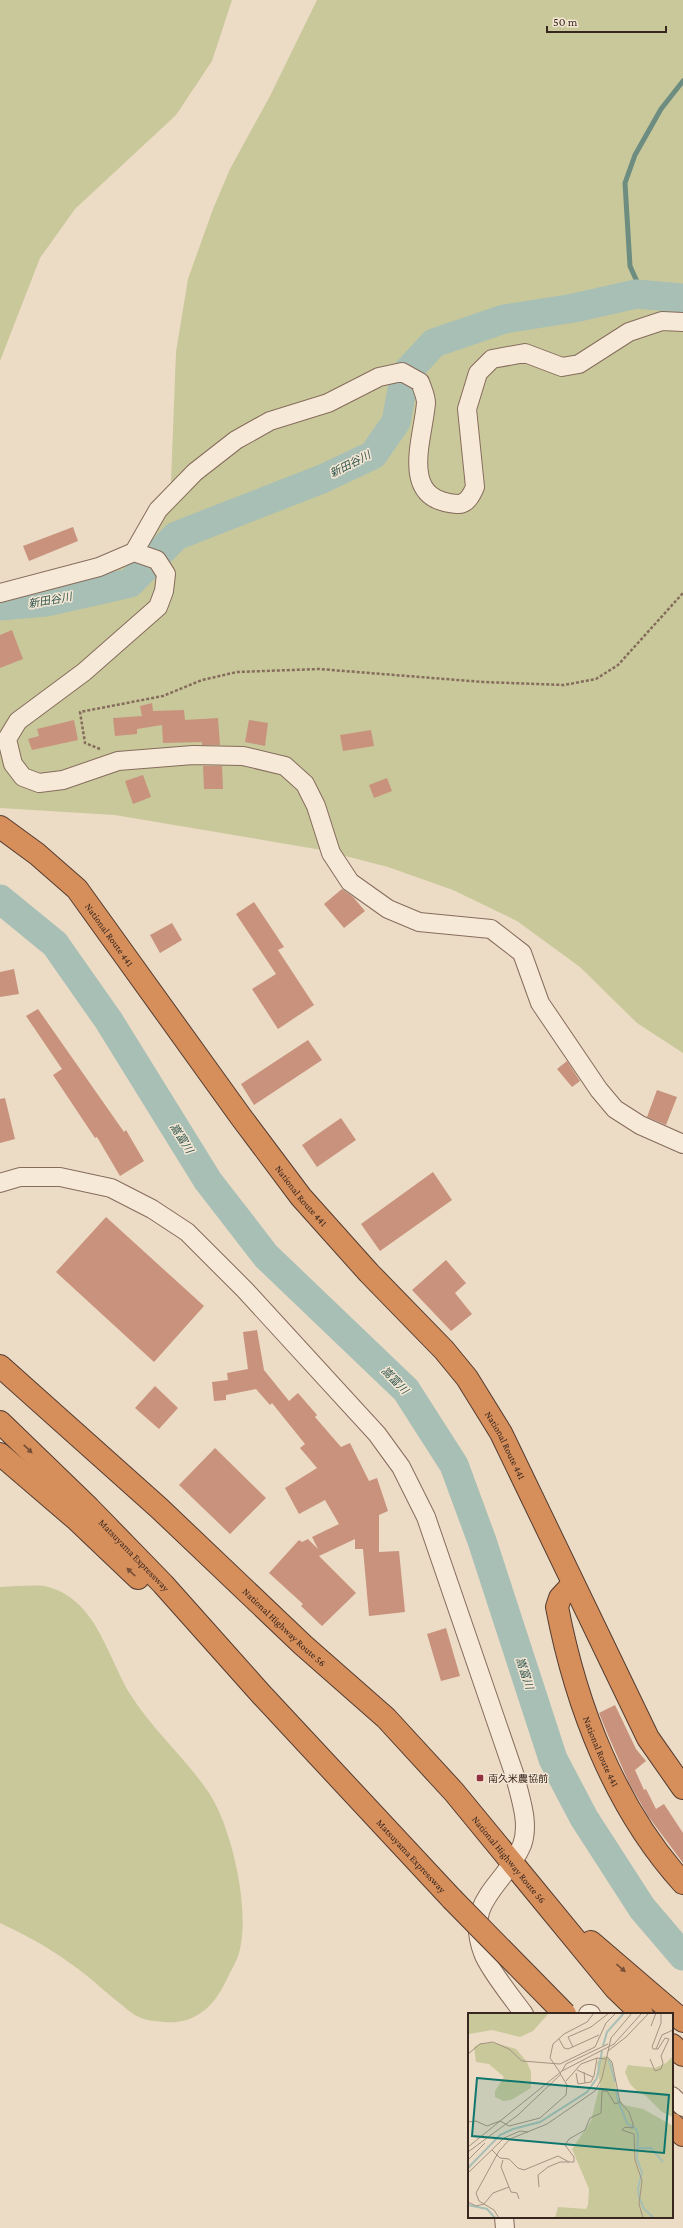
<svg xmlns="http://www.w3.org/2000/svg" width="683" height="2228" font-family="'Crimson Pro','Noto Sans JP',serif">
<rect width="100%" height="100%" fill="#ecdbc5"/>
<path fill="#c9c89a" d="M 0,0 L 232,0 L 212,61 L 176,115 L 75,209 L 40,258 L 0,361 Z
M 317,0 L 683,0 L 683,1053 L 637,1023 L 580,967 L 517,921 L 453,890 L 388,867 L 322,850 L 115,815 L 0,808 L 0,602 L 93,577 L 170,508 L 176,352 L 188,279 L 213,209 L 230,169 L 270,96 Z
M 17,1586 C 26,1586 36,1585 44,1586 C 97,1597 107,1658 132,1697 C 154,1731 184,1757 207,1790 C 232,1825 251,1912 239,1953 C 236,1963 230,1972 226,1981 C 213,2008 194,2025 163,2022 C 155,2021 143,2020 137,2016 C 130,2013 124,2006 118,2002 C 101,1988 85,1973 67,1961 C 46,1946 24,1934 0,1923 L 0,1587 Z"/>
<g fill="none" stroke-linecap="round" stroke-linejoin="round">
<path stroke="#6e8d81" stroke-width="5" d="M 643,295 L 630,266 L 625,183 L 635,155 L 661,109 L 683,81"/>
<path stroke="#a7bfb5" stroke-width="29" d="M 0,606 L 46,602 L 130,583 L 176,536 L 322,479 L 373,455 L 396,422 L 405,374 L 434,343 L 504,319 L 574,308 L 636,294 L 683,298
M 0,899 L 55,944 L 109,1021 L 208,1181 L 266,1256 L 406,1390 L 454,1465 L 482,1541 L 553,1759 L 584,1818 L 642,1908 L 683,1956"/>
</g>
<path fill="#c8927d" d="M 73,527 L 78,541 L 29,561 L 23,546 Z
M 12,630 L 23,659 L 0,668 L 0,635 Z
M 152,703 L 153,711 L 184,710 L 185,720 L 218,718 L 220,745 L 202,745 L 202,742 L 163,743 L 162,725 L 137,729 L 137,734 L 115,736 L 113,718 L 142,716 L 140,706 Z
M 74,720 L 78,740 L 32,750 L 28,739 L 39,736 L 37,729 Z
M 249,720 L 268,723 L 265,746 L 245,742 Z
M 371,730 L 374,746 L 343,751 L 340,735 Z
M 203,766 L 222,766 L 223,789 L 204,789 Z
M 143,775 L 151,797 L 133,804 L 125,781 Z
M 387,778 L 392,791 L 374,798 L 369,785 Z
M 342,889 L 353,897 L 365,911 L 344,928 L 324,904 Z
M 254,902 L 284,947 L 278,950 L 314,1005 L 278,1029 L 252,989 L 276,974 L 236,914 Z
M 172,923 L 182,940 L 160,953 L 150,935 Z
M 14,969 L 19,994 L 0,997 L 0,972 Z
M 38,1009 L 124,1132 L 126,1130 L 144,1161 L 120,1176 L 97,1137 L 95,1138 L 53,1075 L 62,1069 L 26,1016 Z
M 308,1040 L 322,1060 L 254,1105 L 241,1084 Z
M 567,1061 L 580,1081 L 572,1087 L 557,1069 Z
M 657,1090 L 677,1097 L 666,1125 L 647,1117 Z
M 5,1098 L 15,1139 L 0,1143 L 0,1099 Z
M 341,1118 L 356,1140 L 317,1167 L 302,1145 Z
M 433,1172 L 452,1200 L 380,1251 L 361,1224 Z
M 106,1217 L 204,1306 L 154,1362 L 56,1272 Z
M 446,1260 L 466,1283 L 455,1293 L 472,1314 L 451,1331 L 412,1290 Z
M 257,1330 L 264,1370 L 289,1401 L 298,1393 L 317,1415 L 315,1417 L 341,1447 L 350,1443 L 369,1481 L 377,1478 L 388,1511 L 379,1515 L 379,1552 L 399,1551 L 405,1612 L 369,1616 L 363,1549 L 355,1549 L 355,1539 L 319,1556 L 356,1593 L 322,1626 L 301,1606 L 303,1604 L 269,1573 L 299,1540 L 302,1542 L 308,1539 L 318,1549 L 312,1537 L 339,1524 L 325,1500 L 299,1514 L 285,1488 L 317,1468 L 300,1448 L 305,1444 L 272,1403 L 270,1405 L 256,1389 L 226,1395 L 226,1400 L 214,1401 L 212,1382 L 228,1380 L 227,1373 L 248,1369 L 243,1332 Z
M 155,1386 L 178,1408 L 159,1429 L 135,1408 Z
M 215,1448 L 266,1498 L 230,1534 L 179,1485 Z
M 446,1628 L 460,1676 L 441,1681 L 427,1634 Z
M 615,1705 L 636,1749 L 646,1761 L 635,1770 L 644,1790 L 646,1789 L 656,1809 L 664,1804 L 683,1833 L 683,1863 L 648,1816 L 629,1783 L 608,1735 L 599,1713 Z"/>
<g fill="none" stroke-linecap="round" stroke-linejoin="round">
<g stroke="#866c5c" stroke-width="20">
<path id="minor" d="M 134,552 L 157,560 L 166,574 L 164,591 L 158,607 L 84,672 L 18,721 L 7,739 L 13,764 L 23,777 L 39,783 L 63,780 L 118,761 L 193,755 L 243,756 L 285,766 L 305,784 L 316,806 L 331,853 L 350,882 L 388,909 L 419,922 L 491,929 L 522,953 L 540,1003 L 599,1090 L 615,1109 L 640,1125 L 683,1144
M 0,593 L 99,567 L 134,552 L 158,510 L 195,472 L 236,440 L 270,421 L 328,403 L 379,377 L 402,372 L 420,382 C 422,388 426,396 426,403 C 423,440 398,500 457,504 C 467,505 472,494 475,487 L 467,409 L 478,373 L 492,359 L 525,353 L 562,367 L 579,364 L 629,332 L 662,321 L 683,322
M 0,1183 L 20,1177 L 60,1177 L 111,1188 L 152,1209 L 187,1232 L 245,1290 L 377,1434 L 401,1467 L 426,1517 L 515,1776 C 520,1798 530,1823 522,1845 C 505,1886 463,1900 483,1953 C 488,1968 513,1999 524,2014
M 588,2014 L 591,2014
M 672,2096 L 683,2107
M 504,2217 L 505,2228"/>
</g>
<g stroke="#543c30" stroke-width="24">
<g id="highway">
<path id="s1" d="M 0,827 L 37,854 L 77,889 L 241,1117 L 301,1197 L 369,1273 L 444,1350 L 467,1378 L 501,1433 L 648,1738 L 683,1788"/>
<path id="s2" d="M 0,1366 L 159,1508 L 303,1645 L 386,1718 L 454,1792 L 615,1988 L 642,2014"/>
<path id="s3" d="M 0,1422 L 89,1508 L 163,1584 L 261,1694 L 452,1899"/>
<path d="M 0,1454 L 77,1520 L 138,1578"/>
<path id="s4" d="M 573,1584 L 560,1598 L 557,1607 C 576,1706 615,1808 683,1883"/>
<path d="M 591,1942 L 683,2021"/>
<path d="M 672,2045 L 683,2055"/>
<path d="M 672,2124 L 683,2135"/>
</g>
</g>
<path stroke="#866c5c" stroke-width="2.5" stroke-dasharray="3 2" stroke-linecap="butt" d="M 100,749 L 85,743 L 80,712 L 163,696 L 202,680 L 237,672 L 319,669 L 483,682 L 564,685 L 596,679 L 618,665 L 683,593"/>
<use href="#minor" stroke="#f7e9d8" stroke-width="18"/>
<use href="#highway" stroke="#d68e5b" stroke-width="22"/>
<g stroke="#543c30" stroke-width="24" stroke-linecap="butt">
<path id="highway-bridge" d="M 452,1899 L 565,2014"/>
</g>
<use href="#highway-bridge" stroke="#d68e5b" stroke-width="22"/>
</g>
<defs><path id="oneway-solid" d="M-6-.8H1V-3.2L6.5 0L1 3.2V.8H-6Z"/></defs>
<g fill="#775037">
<use href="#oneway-solid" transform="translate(28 1449) rotate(44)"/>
<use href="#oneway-solid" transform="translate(131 1572) rotate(-136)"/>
<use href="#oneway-solid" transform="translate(621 1968) rotate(40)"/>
</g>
<rect fill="#91303e" stroke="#f4e6d4" stroke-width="1.5" x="476" y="1774" width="8" height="8" rx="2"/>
<g text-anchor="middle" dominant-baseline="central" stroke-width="3" stroke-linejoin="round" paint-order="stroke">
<g font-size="10" fill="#37271f" stroke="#f4e6d4">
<text stroke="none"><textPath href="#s1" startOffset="155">National Route 441</textPath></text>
<text stroke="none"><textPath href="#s1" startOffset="479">National Route 441</textPath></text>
<text stroke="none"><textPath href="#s1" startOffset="803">National Route 441</textPath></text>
<text stroke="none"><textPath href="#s3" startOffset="189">Matsuyama Expressway</textPath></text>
<text stroke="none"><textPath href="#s2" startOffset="386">National Highway Route 56</textPath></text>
<text stroke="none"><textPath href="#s4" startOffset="180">National Route 441</textPath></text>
<text stroke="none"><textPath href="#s3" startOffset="598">Matsuyama Expressway</textPath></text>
<text stroke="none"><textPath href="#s2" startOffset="710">National Highway Route 56</textPath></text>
</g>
<g font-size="10" fill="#37271f" stroke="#f4e6d4" text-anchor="start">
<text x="488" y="1778">南久米農協前</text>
</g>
<g font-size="11" font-style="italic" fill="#2f564e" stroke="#f4e6d4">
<text transform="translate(350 464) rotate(-27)">新田谷川</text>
<text transform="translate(50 600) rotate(-10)">新田谷川</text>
<text transform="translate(182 1138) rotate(58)">嵩富川</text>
<text transform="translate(395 1380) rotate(46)">嵩富川</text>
<text transform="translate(525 1673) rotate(72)">嵩富川</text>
</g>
</g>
<g transform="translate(468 2013)">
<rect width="205" height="205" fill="#ecdbc5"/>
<path d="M 0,0 L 81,0 L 65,18 L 52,24 L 24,17 L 1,21 ZM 13,30 L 27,30 L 48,36 L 59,49 L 63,59 L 63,75 L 43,87 L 35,88 L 27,84 L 27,78 L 36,64 L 21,51 L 8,49 L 6,34 ZM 139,43 L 143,47 L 150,85 L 156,92 L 175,96 L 205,113 L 205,205 L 87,205 L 90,194 L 118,196 L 120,192 L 121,176 L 104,136 L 123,108 L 132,71 L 129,50 L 133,44 ZM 205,43 L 205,104 L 194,99 L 178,83 L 169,78 L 162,71 L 157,59 L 160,52 L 187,55 L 198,50 Z" fill="#c9c89a"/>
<path fill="none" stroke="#a7bfb5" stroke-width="2" d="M 135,33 L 139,19 L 156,0M 141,47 L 147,69M 148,76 L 150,88 L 159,110 L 168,116 L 170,122 L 169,146 L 174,159 L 170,175 L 171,184 L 176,196 L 186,205M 171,135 L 183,135 L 195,149M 0,155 L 32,122 L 45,116 L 72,109 L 119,79 L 129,65 L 134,38M 0,192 L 19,196 L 27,205"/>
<path fill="none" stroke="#a49383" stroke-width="1" d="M 183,13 L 188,0M 91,26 L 96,35 L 100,36 L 131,22M 105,34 L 100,24 L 123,14 L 141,0M 188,36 L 194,22 L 205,17M 140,38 L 158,24 L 181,0M 0,41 L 12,31 L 25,29 L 41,36 L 54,48 L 92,51 L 127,34 L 138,10 L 148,0M 139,44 L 144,49 L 152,89 L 161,99 L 165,111 L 165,115 L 157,114 L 154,117 L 166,121 L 167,147 L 174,168 L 171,191 L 175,205M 182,46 L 187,58 L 193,56 L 195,50 L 193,43 L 201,26 L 197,25 L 190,36 L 185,36 L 184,34 L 193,10 L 193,0M 109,57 L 125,64M 94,58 L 98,51 L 140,31M 108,60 L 110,71 L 117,70 L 116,59M 93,61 L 82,45 L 85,31 L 96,21 L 119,9 L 126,0M 98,68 L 113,51 L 129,45 L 138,46M 117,70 L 123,69 L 126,63 L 129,45M 0,109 L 8,108 L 19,113 L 32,108 L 41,113 L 72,105 L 98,82 L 99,72 L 93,62M 0,134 L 94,58 L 146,31 L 174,0M 24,137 L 32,145 L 41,146 L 50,155 L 56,157 L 90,143 L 101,149M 0,139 L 50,102 L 93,61M 0,147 L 17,130M 35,147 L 33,154 L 41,174M 0,160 L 36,125 L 52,118 L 60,119M 71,174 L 70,162 L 80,154 L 92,149 L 106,149 L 106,144 L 97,132 L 101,126 L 117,117 L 122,105 L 133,100 L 134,78 L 139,78 L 147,91 L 152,89M 0,189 L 8,193 L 16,191M 16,191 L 25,180 L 41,174 L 43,179 L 49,180 L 51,186M 31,205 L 26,197 L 11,188 L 8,180 L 31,138 L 42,126 L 79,111 L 127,78 L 134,65 L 143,25 L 164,0"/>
<path fill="#0f766e" fill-opacity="0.15" stroke="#0f766e" stroke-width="2" d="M 9,65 L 201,82 L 196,140 L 4,123 Z"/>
<rect width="205" height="205" fill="none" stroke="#37271f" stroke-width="2"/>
</g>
<path d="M547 26v6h119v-6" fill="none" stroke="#37271f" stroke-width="2"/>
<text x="553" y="26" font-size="12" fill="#37271f" stroke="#f4e6d4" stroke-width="3" paint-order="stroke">50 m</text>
</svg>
